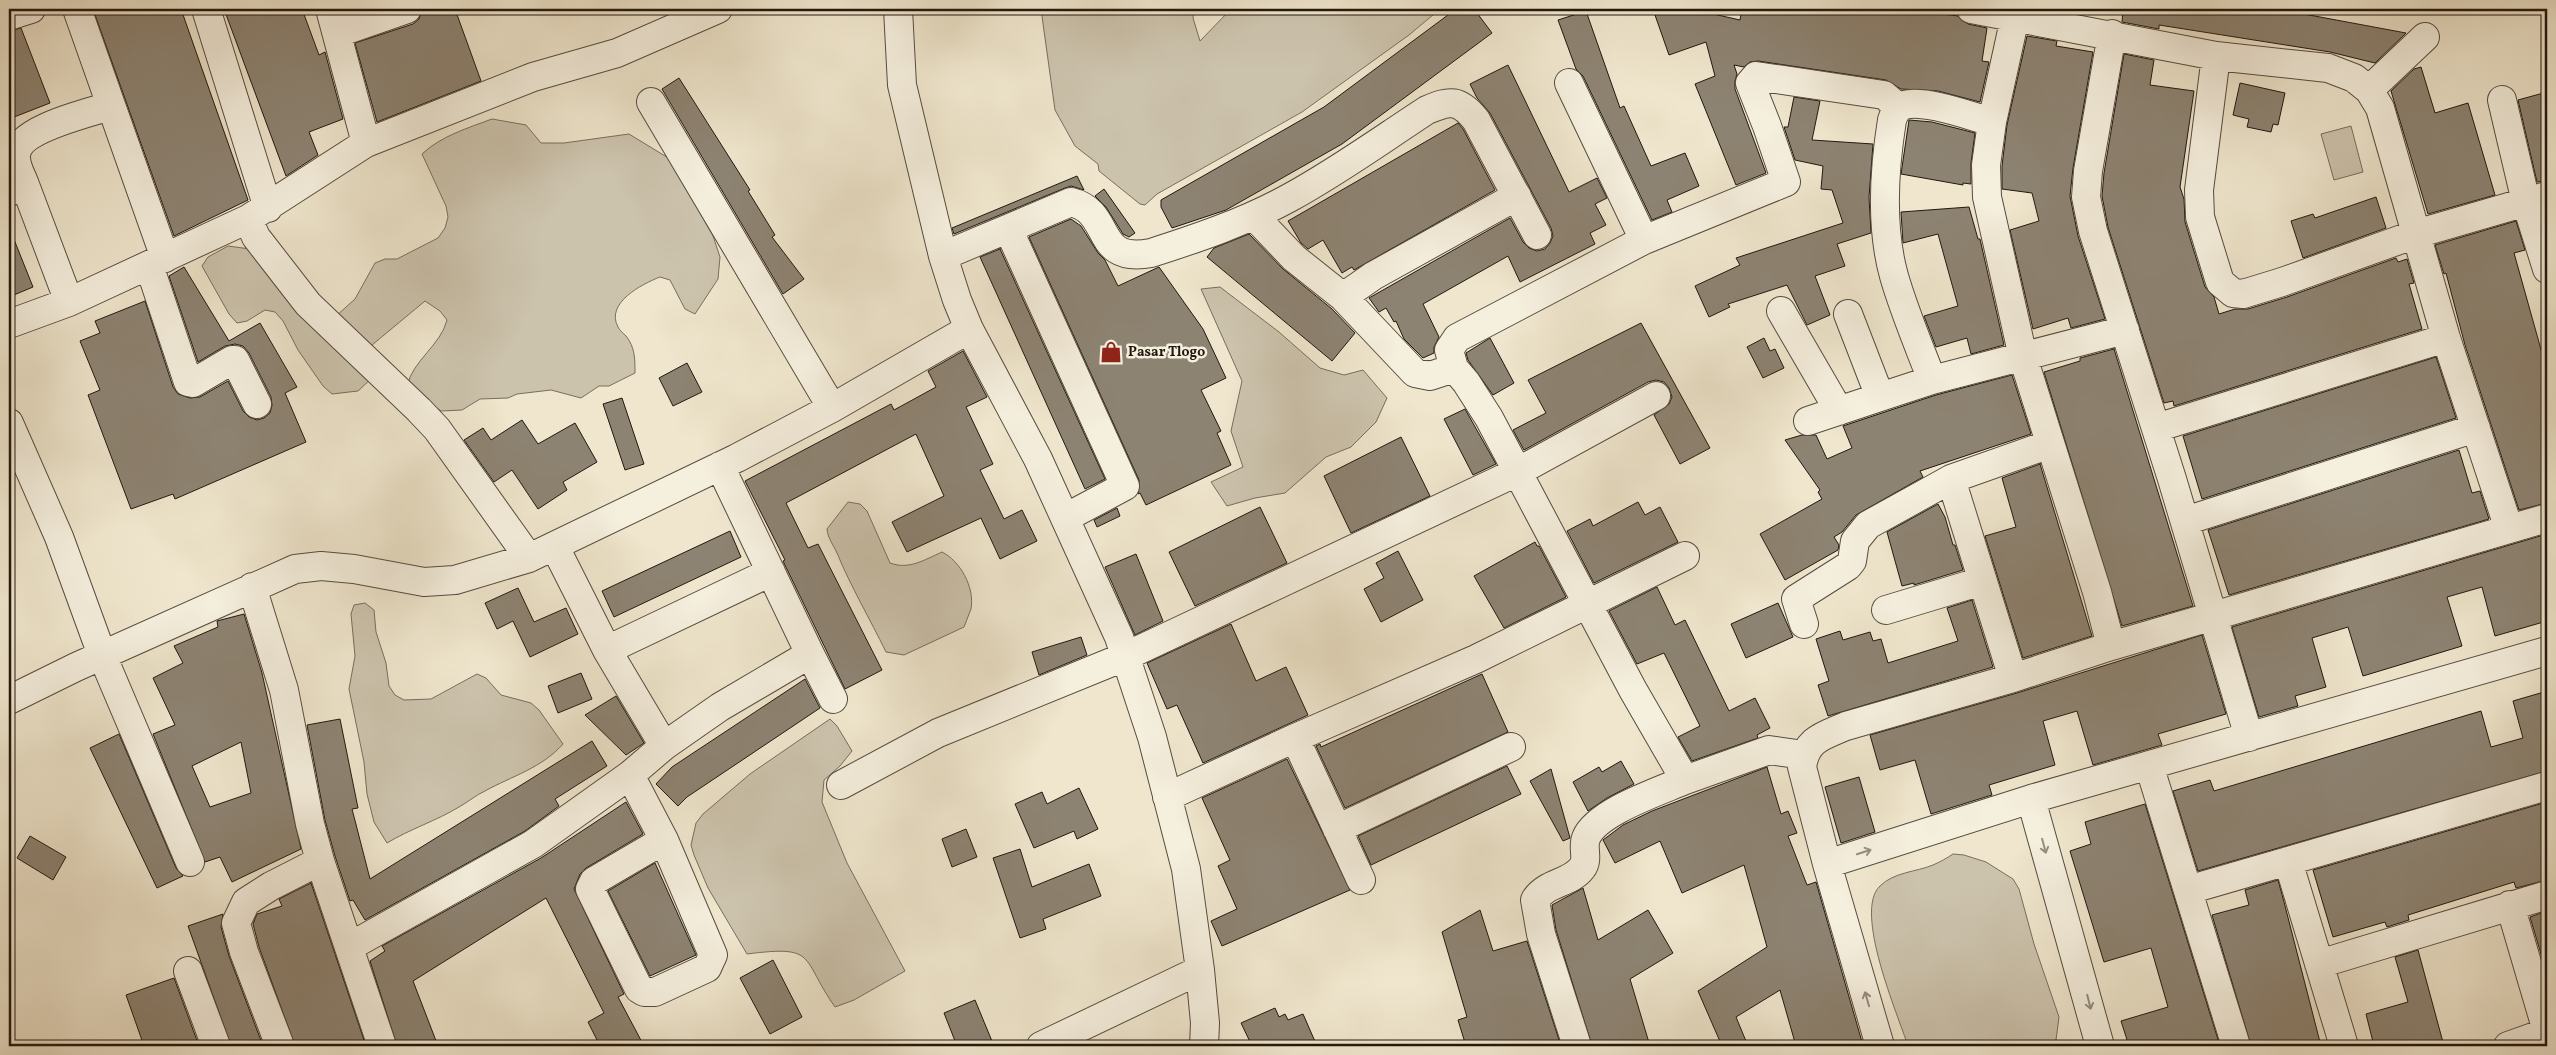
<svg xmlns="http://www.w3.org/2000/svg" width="2556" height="1055" font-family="Vollkorn,serif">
<rect width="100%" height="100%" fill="#efe6cd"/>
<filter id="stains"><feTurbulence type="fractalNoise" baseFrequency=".004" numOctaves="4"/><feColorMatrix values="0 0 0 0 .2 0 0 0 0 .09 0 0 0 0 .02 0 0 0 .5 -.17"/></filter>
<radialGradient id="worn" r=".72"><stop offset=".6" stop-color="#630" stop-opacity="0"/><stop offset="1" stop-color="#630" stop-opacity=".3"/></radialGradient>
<path fill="#ccc3ad" stroke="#776e5e" d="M 1041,9 L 1194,9 L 1193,18 L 1200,41 L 1231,9 L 1440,9 L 1409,35 L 1302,112 L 1157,194 L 1145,205 L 1140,204 L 1099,171 L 1098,164 L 1075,146 L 1055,110 Z
M 492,119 L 526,125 L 541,143 L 564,143 L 629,134 L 670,159 L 713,236 L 720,257 L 718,279 L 695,314 L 685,309 L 670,280 L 660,277 C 642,284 605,303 618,327 C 620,331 623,333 626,336 C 635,347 635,359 635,373 L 609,386 L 599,386 L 581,398 L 551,390 L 517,394 L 508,398 L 480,399 L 462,410 L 441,411 L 407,386 C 413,360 441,345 447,320 L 440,311 L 425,301 L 372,345 L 370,356 L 373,377 L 358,391 L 332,394 L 323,386 L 298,350 L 283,321 L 275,312 L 265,310 L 247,321 L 237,323 L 229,314 L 202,266 L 208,257 L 228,246 L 250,249 L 335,317 L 355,299 L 375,263 L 385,259 L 397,259 L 438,238 L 445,228 L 448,217 L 446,206 L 422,154 C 441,136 468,128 492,119 Z
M 2351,126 L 2363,172 L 2334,180 L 2321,134 Z
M 1220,287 L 1279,332 L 1320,368 L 1344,375 L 1363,370 L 1387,398 L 1376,422 L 1351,447 L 1326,457 L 1285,493 L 1255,498 L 1227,506 L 1211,482 L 1243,467 L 1231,431 L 1242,381 L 1201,289 Z
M 848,502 L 860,504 L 867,511 L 890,563 C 909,570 924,560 942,552 C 960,561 975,587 971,609 C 969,615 966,621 964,627 L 904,655 L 886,652 C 870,619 851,587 837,553 C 833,544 828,539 827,529 Z
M 365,603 L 374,610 L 376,632 L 386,663 L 389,686 L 395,695 L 404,700 L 431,699 L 477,674 L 486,678 L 501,695 L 531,703 L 539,710 L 563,744 C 542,768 512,776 485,791 C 476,795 468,802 459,807 C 436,821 410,829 387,843 L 374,822 L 367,794 L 364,762 L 349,689 L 355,656 L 351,614 L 354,605 Z
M 830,719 L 837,726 L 852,751 L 840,766 L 824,780 L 822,802 L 847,863 L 905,971 L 854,1000 L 835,1007 C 800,957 818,945 747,954 L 708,888 L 694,855 L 691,845 L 696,823 L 703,814 L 750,774 Z
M 1953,854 L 1964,855 L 1986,862 L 2013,879 L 2019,889 L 2034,944 L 2059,1017 L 2056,1040 L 2036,1046 L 1908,1046 C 1898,1015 1853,911 1880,886 C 1894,872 1916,872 1933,865 C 1940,862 1947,858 1953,854 Z"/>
<path fill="#8d8372" stroke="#221810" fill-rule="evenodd" d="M 93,9 L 181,9 L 248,200 L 174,236 Z
M 224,9 L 302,9 L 319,55 L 325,52 L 343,119 L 309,132 L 318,155 L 286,176 Z
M 422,9 L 455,9 L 481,81 L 377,122 L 355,43 L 413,24 L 419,19 Z
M 1456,9 L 1474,9 L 1492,33 L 1342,144 L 1226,210 L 1172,228 L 1161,207 L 1161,200 L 1324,107 Z
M 1671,9 L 1691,9 L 1740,20 L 1742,9 L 1906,9 L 1958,16 L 1968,24 L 1987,28 L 1982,61 L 1989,62 L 1980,102 L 1938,91 L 1901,89 L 1886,80 L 1758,61 L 1750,62 L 1744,67 L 1734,65 L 1737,74 L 1735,81 L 1735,89 L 1766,173 L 1736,185 L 1695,84 L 1715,76 L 1706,42 L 1669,55 L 1655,15 Z
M 2123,9 L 2277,9 L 2406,33 L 2375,63 L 2330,52 L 2159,25 L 2159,29 L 2122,22 Z
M 1586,11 L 1620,108 L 1624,106 L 1651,166 L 1685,153 L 1699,186 L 1667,200 L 1672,212 L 1652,220 L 1583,76 L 1576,69 L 1558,20 Z
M 21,28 L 50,103 L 9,119 L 9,31 Z
M 2027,36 L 2057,41 L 2056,46 L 2093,52 L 2073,168 L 2070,196 L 2078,236 L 2105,319 L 2071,328 L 2068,318 L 2033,329 L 2010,230 L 2039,221 L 2032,193 L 2002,189 L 2002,166 L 2007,125 Z
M 2124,54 L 2154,60 L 2150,85 L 2194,91 L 2180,187 L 2184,199 L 2185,222 L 2205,287 L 2214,297 L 2219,314 L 2235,309 L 2248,309 L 2287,297 L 2396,258 L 2398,262 L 2407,259 L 2414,283 L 2409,284 L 2422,329 L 2174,406 L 2173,401 L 2164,403 L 2108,227 L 2102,196 L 2104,173 Z
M 1508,65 L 1569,192 L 1597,178 L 1607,198 L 1595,204 L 1606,225 L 1590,233 L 1595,244 L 1520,282 L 1508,256 L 1423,304 L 1439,337 L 1434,347 L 1434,353 L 1423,358 L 1404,339 L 1396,321 L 1394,322 L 1386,308 L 1379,312 L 1369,298 L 1510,218 L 1523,242 L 1529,248 L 1537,251 L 1545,249 L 1550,243 L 1553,236 L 1551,228 L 1490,113 L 1477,98 L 1470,84 Z
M 2421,67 L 2435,113 L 2468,103 L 2495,195 L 2428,214 L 2391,91 L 2414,69 Z
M 679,78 L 750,190 L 748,191 L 775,235 L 772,237 L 804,279 L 783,294 L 662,89 Z
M 2240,83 L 2285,93 L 2278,125 L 2273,124 L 2271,132 L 2247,127 L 2249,119 L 2233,115 Z
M 2547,92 L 2547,181 L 2537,182 L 2518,100 Z
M 1794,97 L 1820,101 L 1812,140 L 1873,144 L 1869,197 L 1871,233 L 1837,244 L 1845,266 L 1815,276 L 1830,315 L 1807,325 L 1787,285 L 1728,304 L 1730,307 L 1709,317 L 1695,286 L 1740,265 L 1736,258 L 1843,223 L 1832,190 L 1821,189 L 1823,166 L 1795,160 L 1784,127 L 1788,127 Z
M 1909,120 L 1932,122 L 1975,133 L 1971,163 L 1971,184 L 1963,183 L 1963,185 L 1901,174 Z
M 1458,123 L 1463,129 L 1495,190 L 1354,270 L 1352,267 L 1342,273 L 1323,240 L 1308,249 L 1301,243 L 1288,221 Z
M 1077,176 L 1084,190 L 1071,186 L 1065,188 L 954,234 L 952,228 Z
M 1104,189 L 1135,233 L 1129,237 L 1123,234 L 1106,207 L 1095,196 Z
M 2376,197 L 2386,228 L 2303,258 L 2291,221 L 2313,214 L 2315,218 Z
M 1969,207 L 1978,239 L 1980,239 L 2004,345 L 1971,354 L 1967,338 L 1936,347 L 1924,316 L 1958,306 L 1938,234 L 1903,243 L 1901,212 Z
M 1071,219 L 1081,226 L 1098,253 L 1105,260 L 1118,286 L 1159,267 L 1203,329 L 1226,378 L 1201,390 L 1221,431 L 1217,433 L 1231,465 L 1146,505 L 1140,493 L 1138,494 L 1139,480 L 1029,237 Z
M 2516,221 L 2525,250 L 2514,253 L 2547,371 L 2547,503 L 2519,510 L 2465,345 L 2446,273 L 2444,274 L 2435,245 Z
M 9,227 L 33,287 L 9,297 Z
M 1249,234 L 1283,269 L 1332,309 L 1355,333 L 1332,361 L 1207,257 L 1214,248 Z
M 1000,249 L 1105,479 L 1085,489 L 980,257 Z
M 184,267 L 229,341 L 260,323 L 297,387 L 285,393 L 306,442 L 175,499 L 173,494 L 131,509 L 88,395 L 100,390 L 80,341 L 100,333 L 95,321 L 145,301 L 173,387 L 178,394 L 190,398 L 200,397 L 228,381 L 243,411 L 249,417 L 257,420 L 264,418 L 270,413 L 272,405 L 271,397 L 249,353 L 243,346 L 235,344 L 225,346 L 198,362 L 169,276 Z
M 1641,323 L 1710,448 L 1680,464 L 1654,415 L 1669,404 L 1672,397 L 1669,388 L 1664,382 L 1656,380 L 1648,382 L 1524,450 L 1513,430 L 1546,413 L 1528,380 Z
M 1490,338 L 1514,383 L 1493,395 L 1468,360 L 1466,353 Z
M 1764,338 L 1770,351 L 1775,349 L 1784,368 L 1763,378 L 1747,347 Z
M 2114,349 L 2193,606 L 2122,626 L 2044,372 L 2080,361 L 2080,358 Z
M 963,351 L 987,397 L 966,407 L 993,464 L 980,470 L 1004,519 L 1022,510 L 1037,541 L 1000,559 L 981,518 L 907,552 L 892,522 L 944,496 L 916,434 L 786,503 L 808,548 L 818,544 L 882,670 L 845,689 L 783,561 L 785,560 L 745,481 L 891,404 L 894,410 L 936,387 L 928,371 Z
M 2436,357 L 2456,418 L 2202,499 L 2183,436 Z
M 687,363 L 702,392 L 673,406 L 659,378 Z
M 2012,375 L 2031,434 L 1920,471 L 1923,477 L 1856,515 L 1842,532 L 1834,537 L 1839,545 L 1838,550 L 1785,580 L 1760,534 L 1822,499 L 1818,492 L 1820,490 L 1785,440 L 1802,435 L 1816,435 L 1827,459 L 1852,448 L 1843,426 L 1936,395 Z
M 622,398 L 644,464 L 625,470 L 603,404 Z
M 1465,409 L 1496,464 L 1473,475 L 1444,419 Z
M 522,420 L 538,444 L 575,423 L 597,462 L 563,482 L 567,490 L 538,509 L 512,470 L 494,482 L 464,440 L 483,428 L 491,440 Z
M 1401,437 L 1430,496 L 1351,533 L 1324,476 Z
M 2459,450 L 2472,493 L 2480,491 L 2489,519 L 2229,595 L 2208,530 Z
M 2040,464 L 2092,636 L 2023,658 L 1985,536 L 2016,527 L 2002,478 Z
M 1638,502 L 1645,515 L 1660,507 L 1678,542 L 1594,583 L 1567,531 L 1590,519 L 1593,526 Z
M 1938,504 L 1945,517 L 1953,545 L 1955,545 L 1963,570 L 1914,585 L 1914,583 L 1902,586 L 1887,532 Z
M 1260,507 L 1287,563 L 1195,606 L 1169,552 Z
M 1117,508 L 1120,516 L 1097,527 L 1094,520 Z
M 730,531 L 741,557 L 614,617 L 602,591 Z
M 2547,534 L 2547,621 L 2495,636 L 2482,587 L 2447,597 L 2462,646 L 2363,676 L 2348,627 L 2312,638 L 2326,687 L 2295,696 L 2298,706 L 2259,717 L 2232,627 Z
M 1535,542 L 1537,546 L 1539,546 L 1566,597 L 1504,628 L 1474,576 Z
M 1398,551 L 1423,600 L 1381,622 L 1364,589 L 1384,578 L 1376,563 Z
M 1136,554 L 1163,621 L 1135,635 L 1105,567 Z
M 1657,587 L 1675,625 L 1685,620 L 1729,711 L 1755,698 L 1770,728 L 1757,735 L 1758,738 L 1692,761 L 1678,737 L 1700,726 L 1664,653 L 1637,664 L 1609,611 Z
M 518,588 L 534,622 L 566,608 L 578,634 L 530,657 L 513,621 L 497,629 L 485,603 Z
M 1972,600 L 1993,667 L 1828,716 L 1818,685 L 1829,681 L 1816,639 L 1840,631 L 1843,640 L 1870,632 L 1873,641 L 1881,639 L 1888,663 L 1958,641 L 1947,608 Z
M 1778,603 L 1793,637 L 1746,658 L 1731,624 Z
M 244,614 L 262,673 L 301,849 L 232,882 L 220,857 L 205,862 L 153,734 L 175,725 L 153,678 L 183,663 L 174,646 L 218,627 L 217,621 ZM 241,742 L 251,793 L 210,807 L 192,766 Z
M 1231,624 L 1256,681 L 1286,667 L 1308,715 L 1203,763 L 1177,705 L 1167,709 L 1147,663 Z
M 2202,635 L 2226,714 L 2158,734 L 2162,745 L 2093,765 L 2077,711 L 2043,721 L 2055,765 L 1989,785 L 1992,795 L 1931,814 L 1915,760 L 1880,770 L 1870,735 L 2017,693 Z
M 1081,637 L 1087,655 L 1039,675 L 1032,652 Z
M 581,673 L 592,699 L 558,713 L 548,686 Z
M 1482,674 L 1508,732 L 1345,808 L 1316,746 L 1320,744 L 1321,747 Z
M 805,679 L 820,708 L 687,797 L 678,806 L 656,784 L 672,767 Z
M 2544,692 L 2547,702 L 2547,771 L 2198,871 L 2173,791 L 2210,780 L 2214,791 L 2481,711 L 2491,747 L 2523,738 L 2513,701 Z
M 616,696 L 644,743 L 626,755 L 585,715 Z
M 340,719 L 358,808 L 352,809 L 370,879 L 592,741 L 607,766 L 555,799 L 559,806 L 525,831 L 365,920 L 353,900 L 350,901 L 335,856 L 325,820 L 307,725 Z
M 119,734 L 176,868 L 183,876 L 157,888 L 90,748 Z
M 1287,759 L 1350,890 L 1222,946 L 1211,921 L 1237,909 L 1218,866 L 1230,860 L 1202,798 Z
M 1621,761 L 1634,784 L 1607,798 L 1588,811 L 1573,782 L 1599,767 L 1602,772 Z
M 1507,766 L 1521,794 L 1371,865 L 1358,836 Z
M 1767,767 L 1781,814 L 1788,811 L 1797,833 L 1788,836 L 1807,885 L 1816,882 L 1862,1042 L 1857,1043 L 1857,1046 L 1796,1046 L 1780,990 L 1736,1017 L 1748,1046 L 1722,1046 L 1698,991 L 1767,947 L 1744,865 L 1682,893 L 1660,841 L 1615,863 L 1603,840 L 1623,825 L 1652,811 Z
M 1551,769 L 1570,838 L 1563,841 L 1530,781 Z
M 1859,777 L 1875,832 L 1841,843 L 1825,787 Z
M 1079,788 L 1098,829 L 1077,839 L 1074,831 L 1034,848 L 1015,804 L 1042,792 L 1047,804 Z
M 626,802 L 643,834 L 586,868 L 580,874 L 574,889 L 624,994 L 618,997 L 644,1046 L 600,1046 L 588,1022 L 604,1013 L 546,898 L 413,981 L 438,1046 L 397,1046 L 370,961 L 385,951 L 382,946 L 541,858 Z
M 2547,802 L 2547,880 L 2516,888 L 2514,882 L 2408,915 L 2409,920 L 2387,927 L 2385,922 L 2333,937 L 2313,870 Z
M 2145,804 L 2220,1046 L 2129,1046 L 2121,1021 L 2168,1007 L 2151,948 L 2104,962 L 2070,851 L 2091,844 L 2085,822 Z
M 966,829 L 977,857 L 952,867 L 942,839 Z
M 30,836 L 66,857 L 53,880 L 17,858 Z
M 1020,849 L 1032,887 L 1089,864 L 1101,896 L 1043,919 L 1046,929 L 1020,938 L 993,858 Z
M 655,863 L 696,955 L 650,976 L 608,891 Z
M 2278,880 L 2284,902 L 2321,1046 L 2251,1046 L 2212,915 L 2249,905 L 2245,890 Z
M 311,883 L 366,1046 L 295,1046 L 259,947 L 253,924 L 257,914 L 282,906 L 279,899 Z
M 1583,888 L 1598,940 L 1648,910 L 1673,953 L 1630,979 L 1650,1046 L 1592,1046 L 1556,930 L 1552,905 Z
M 1480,910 L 1493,951 L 1527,941 L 1561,1046 L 1466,1046 L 1458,1020 L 1467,1017 L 1442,932 Z
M 2547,911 L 2547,974 L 2530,917 Z
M 223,914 L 221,927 L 229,956 L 263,1046 L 231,1046 L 188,926 Z
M 2418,950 L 2444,1046 L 2374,1046 L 2366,1014 L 2408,1002 L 2395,957 Z
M 773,960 L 802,1017 L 770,1034 L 740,978 Z
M 174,978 L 199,1046 L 144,1046 L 126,995 Z
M 975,1000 L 994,1046 L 957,1046 L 944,1013 Z
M 1275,1008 L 1279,1017 L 1285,1014 L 1288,1020 L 1303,1014 L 1317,1046 L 1252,1046 L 1241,1023 Z"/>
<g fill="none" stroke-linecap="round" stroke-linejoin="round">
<g stroke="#554c3f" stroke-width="30">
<path id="minor" d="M 77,9 L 165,258
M 206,9 L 268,208
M 330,9 L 366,143
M 898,9 L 902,85 L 943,256 L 957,300 L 969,329 L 1038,459 L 1119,637 L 1152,737 L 1186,869 L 1200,970 L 1205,1023 L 1204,1046
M 1971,9 L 2216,56 L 2328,68 L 2354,78 L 2369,90 L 2380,108 L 2446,338 L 2509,529
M 9,16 L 31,9
M 2015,17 L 1992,122 L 1986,165 L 1987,197 L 2023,357 L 2097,592 L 2111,646 L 2547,518
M 338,33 L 407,9
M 2112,34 L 2088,171 L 2086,197 L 2093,231 L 2172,479 L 2249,737
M 2216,56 L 2199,190 L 2200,217 L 2220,282 L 2233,293 L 2243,294 L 2282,282 L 2416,234 L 2547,196
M 1569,83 L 1644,240
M 2369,90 L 2425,37
M 2502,100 L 2526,202 L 2547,269
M 651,102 L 832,408
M 25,185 C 22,176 15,166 16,155 C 18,129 88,113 110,106
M 9,192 L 25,185 L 69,302
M 1254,216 L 1294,258 L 1343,297 L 1373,276 L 1517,196
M 248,219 L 256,237 L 308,304 L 419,410 L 437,429 L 529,558
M 1012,237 L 1125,486 L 1065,518
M 943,256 L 1071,202 C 1114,212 1092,264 1151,253 C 1198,238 1245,222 1289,198 C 1337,172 1381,140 1427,110 C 1450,100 1459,99 1476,120 L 1537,235
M 149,265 L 188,382 L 193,383 L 232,360 L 235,360 L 257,404
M 1343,297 L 1415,373 L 1430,376 L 1454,368 L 1466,382 L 1489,418 L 1633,690 L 1685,780 L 1769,750 L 1804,755
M 1781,311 L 1839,411
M 1848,314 L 1880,397 L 1932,380 L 2125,330
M 9,324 L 69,302 L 248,219 L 366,143 L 533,77 L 617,53 L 718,9
M 1454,368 L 1449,350 L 1457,338 L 1644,240 L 1786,182 L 1767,126 L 1750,83 L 1756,76 L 1884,95 L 1899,108
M 1932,380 C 1919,346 1904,311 1894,276 C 1880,226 1884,170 1892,120 C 1894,114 1897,107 1904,105 C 1925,99 1970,116 1992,122
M 1808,421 L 1880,397
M 9,423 L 59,537 L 102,655 L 190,862
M 2156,428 L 2446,338
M 1951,479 L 2013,678
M 2185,521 L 2476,428
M 555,547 L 607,650 L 664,746
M 252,587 L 284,690 L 310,824 L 320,861 L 382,1046
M 1886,610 L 1982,581
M 1804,624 L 1796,599 L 1848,566 L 1852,561 L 1855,541 L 1868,525 L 1951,479 L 2050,444
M 607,650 L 771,572
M 810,654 L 833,699
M 9,700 L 76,667 L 295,569 L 321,566 L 354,569 L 424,582 L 455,580 L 529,558 L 737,458 L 832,408 L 969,329
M 1295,738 L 1361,880
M 2149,765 L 2236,1046
M 630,775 L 664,840 L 713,955 L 707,968 L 655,992 L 644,992 L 639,989 L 590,889 L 594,881 L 664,840
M 841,785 L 938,733 L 1124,657 L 1517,472 L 1656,396
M 1167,797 L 1295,738 L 1476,659 L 1685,556
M 2031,799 L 2100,1046
M 1337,829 L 1511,747
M 2288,861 L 2344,1046
M 1827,864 L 1802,767 C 1806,739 1823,736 1846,726 L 2013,678 L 2111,646
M 2188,890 L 2547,786
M 2510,905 L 2547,1031
M 349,947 L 533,844 L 630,775 L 664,746 L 720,707 L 810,654 L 720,466
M 2319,964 L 2547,895
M 188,971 L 216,1046
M 280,1046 L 244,952 L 236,923 L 246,902 L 271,886 L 320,861
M 1041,1046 L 1200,970
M 1577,1046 L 1541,934 L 1535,900 C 1546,882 1570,884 1582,868 C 1589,859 1582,848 1586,838 C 1596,812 1660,791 1685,780
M 1880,1046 L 1827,864 L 2031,799 L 2547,651
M 2508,1046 L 2547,1032"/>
</g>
<use href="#minor" stroke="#f5efde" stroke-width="28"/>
</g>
<defs><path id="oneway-shaft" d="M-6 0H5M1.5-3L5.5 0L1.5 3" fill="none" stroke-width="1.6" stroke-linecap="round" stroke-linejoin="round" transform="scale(1.25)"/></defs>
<g stroke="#968e81">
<use href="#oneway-shaft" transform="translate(2044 846) rotate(75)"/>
<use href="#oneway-shaft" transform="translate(1864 852) rotate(-18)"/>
<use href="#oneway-shaft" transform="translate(1867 999) rotate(-106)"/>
<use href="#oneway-shaft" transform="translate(2089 1002) rotate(76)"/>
</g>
<defs>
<g id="shop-bare" transform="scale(1.725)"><path d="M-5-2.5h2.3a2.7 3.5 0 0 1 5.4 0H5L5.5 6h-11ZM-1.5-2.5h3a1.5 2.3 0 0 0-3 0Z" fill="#8f2418" stroke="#f5efde" stroke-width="2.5" paint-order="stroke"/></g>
</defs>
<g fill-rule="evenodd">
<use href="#shop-bare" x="1111" y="352"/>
</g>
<g text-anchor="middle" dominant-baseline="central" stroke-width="5" stroke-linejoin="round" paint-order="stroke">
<g font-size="14" font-weight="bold" fill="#221810" stroke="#f5efde" text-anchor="start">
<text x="1128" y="352">Pasar Tlogo</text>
</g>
</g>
<rect width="2556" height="1055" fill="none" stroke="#efe6cd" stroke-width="30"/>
<rect x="10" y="10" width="2536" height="1035" fill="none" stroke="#221810" stroke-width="2.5"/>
<rect x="15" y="15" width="2526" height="1025" fill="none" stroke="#221810"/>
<rect width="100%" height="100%" filter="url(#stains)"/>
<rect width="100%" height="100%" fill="url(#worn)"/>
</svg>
